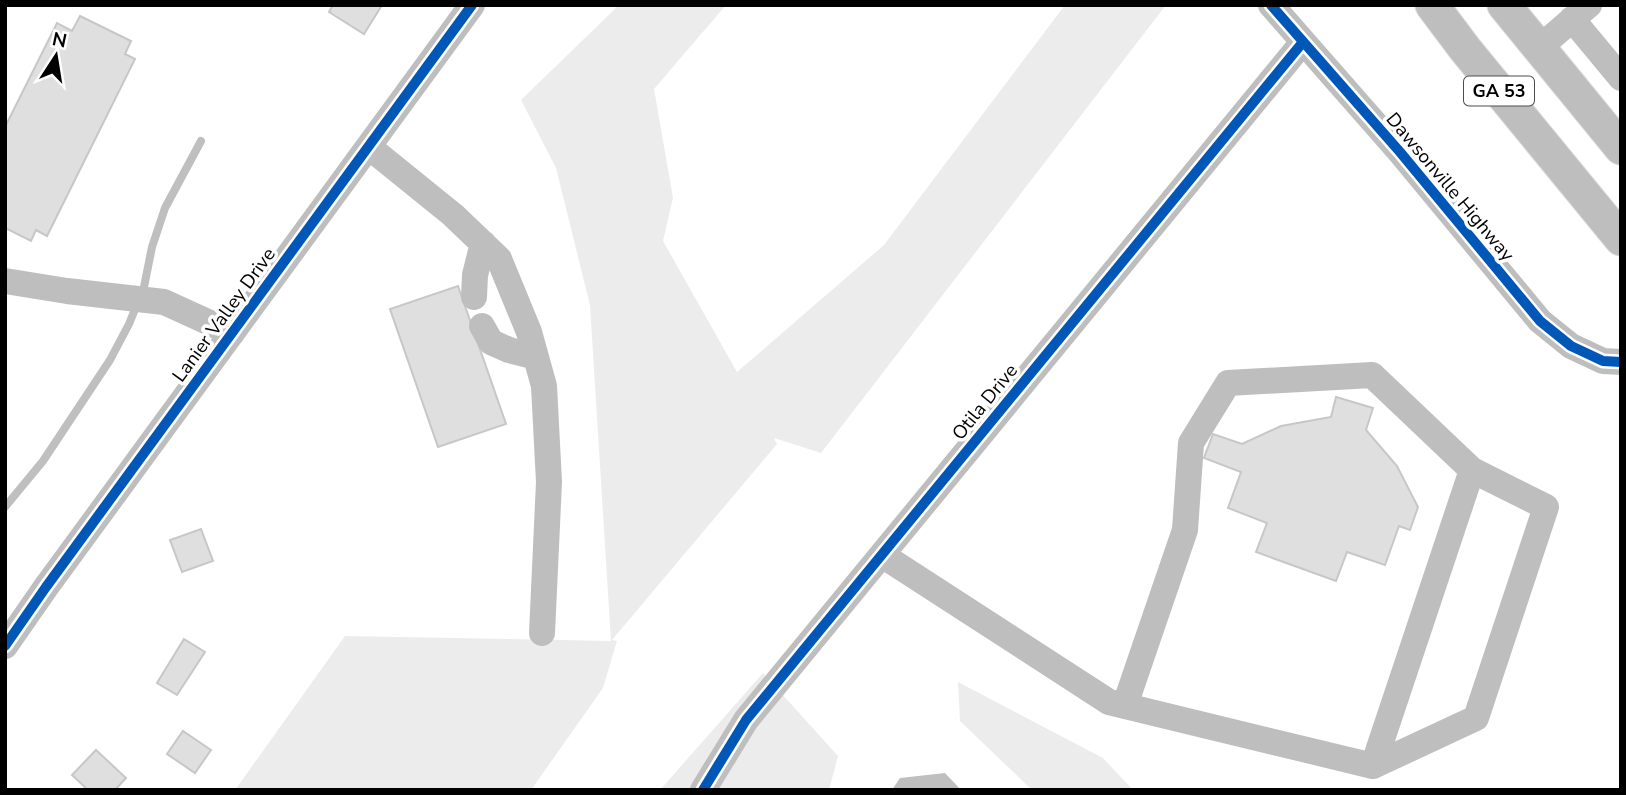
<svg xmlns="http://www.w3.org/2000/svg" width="1626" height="795" font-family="'Nunito Sans',sans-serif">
<rect width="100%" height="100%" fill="#fff"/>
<path fill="#ececec" d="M 619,5 L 726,5 L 654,89 L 673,198 L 663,241 L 737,372 L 884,245 L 1065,5 L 1166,5 L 821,453 L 774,438 L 777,444 L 612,640 L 617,641 L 603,688 L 531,790 L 235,790 L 345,636 L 611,641 L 590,305 L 556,168 L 521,100 Z
M 763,673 L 838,756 L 829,790 L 660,790 Z
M 958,682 L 1103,758 L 1133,790 L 1032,790 L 960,721 Z"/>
<path fill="#bfbfbf" d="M 945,773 L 961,790 L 892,790 L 900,778 Z"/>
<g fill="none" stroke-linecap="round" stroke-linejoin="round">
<path stroke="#bfbfbf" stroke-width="8" d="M 5,507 L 43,461 L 110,360 L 129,324 L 144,287 L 152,247 L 165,208 L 201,141"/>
</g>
<path fill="#dfdfdf" stroke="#c7c7c7" stroke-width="2" d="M 333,5 L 382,5 L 364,34 L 329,12 Z
M 80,16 L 131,41 L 125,54 L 135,59 L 47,236 L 36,230 L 31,241 L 5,228 L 5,127 L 57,23 L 72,31 Z
M 458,286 L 506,424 L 438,447 L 390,309 Z
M 1336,397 L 1373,408 L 1366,430 L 1397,466 L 1418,507 L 1410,530 L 1399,526 L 1385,565 L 1347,552 L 1336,581 L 1256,552 L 1267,523 L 1228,508 L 1241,472 L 1204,458 L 1213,434 L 1242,444 L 1281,426 L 1331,417 Z
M 201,529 L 213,561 L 182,572 L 170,540 Z
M 184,639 L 205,652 L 177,695 L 157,683 Z
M 183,731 L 211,750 L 195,773 L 167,754 Z
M 96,750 L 126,778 L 115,790 L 88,790 L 72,775 Z"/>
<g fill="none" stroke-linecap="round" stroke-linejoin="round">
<g stroke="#dbdbdb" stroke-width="35">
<path id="major" d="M 1432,5 L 1465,49 L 1621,239
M 1504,5 L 1621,148"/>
</g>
<path stroke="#bebebe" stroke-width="26" d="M 1271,5 L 1400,152 L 1540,321 L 1571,346 L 1603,361 L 1621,362
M 1572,19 L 1621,78
M 1539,48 L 1589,5
M 369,147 L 453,215 L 499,259 L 529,332 L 544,386 L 549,482 L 542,633
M 5,281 L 67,291 L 164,302 L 232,333
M 474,297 L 475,275 L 483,243
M 482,326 L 491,342 L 509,350 L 536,357
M 882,555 L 1109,702 L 1373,766 L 1472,470 L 1372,375 L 1228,383 L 1191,443 L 1185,530 L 1125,705
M 5,646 L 46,587 L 472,5
M 1373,766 L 1476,718 L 1546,507 L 1472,470
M 703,790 L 746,720 L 1303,42"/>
<use href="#major" stroke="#bebebe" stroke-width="33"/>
<g stroke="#fff" stroke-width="15">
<path id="cycleway" d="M 1271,5 L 1400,152 L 1540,321 L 1571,346 L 1603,361 L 1621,362
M 5,646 L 46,587 L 472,5
M 703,790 L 746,720 L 1303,42"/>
</g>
<use href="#cycleway" stroke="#0057b8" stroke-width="10"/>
</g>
<g text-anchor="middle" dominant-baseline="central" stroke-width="7" stroke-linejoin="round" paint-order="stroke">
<rect fill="#fff" stroke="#4c4c4c" stroke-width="2" x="1464" y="76.5" width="70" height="29" rx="5"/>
<g font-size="18" font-weight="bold" fill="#000">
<text x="1499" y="91">GA 53</text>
</g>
<g font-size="19" fill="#000" stroke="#fff">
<text transform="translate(1450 187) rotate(50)">Dawsonville Highway</text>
<text transform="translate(224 315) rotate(-54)">Lanier Valley Drive</text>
<text transform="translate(985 402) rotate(-51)">Otila Drive</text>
</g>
</g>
<rect width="1626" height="795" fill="none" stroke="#000000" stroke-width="14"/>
<g transform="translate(56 56) rotate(12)" stroke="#ffffff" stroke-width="5" paint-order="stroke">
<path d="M0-5L12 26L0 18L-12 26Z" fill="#000000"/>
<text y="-10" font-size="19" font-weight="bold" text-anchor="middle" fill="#000000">N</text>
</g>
</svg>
